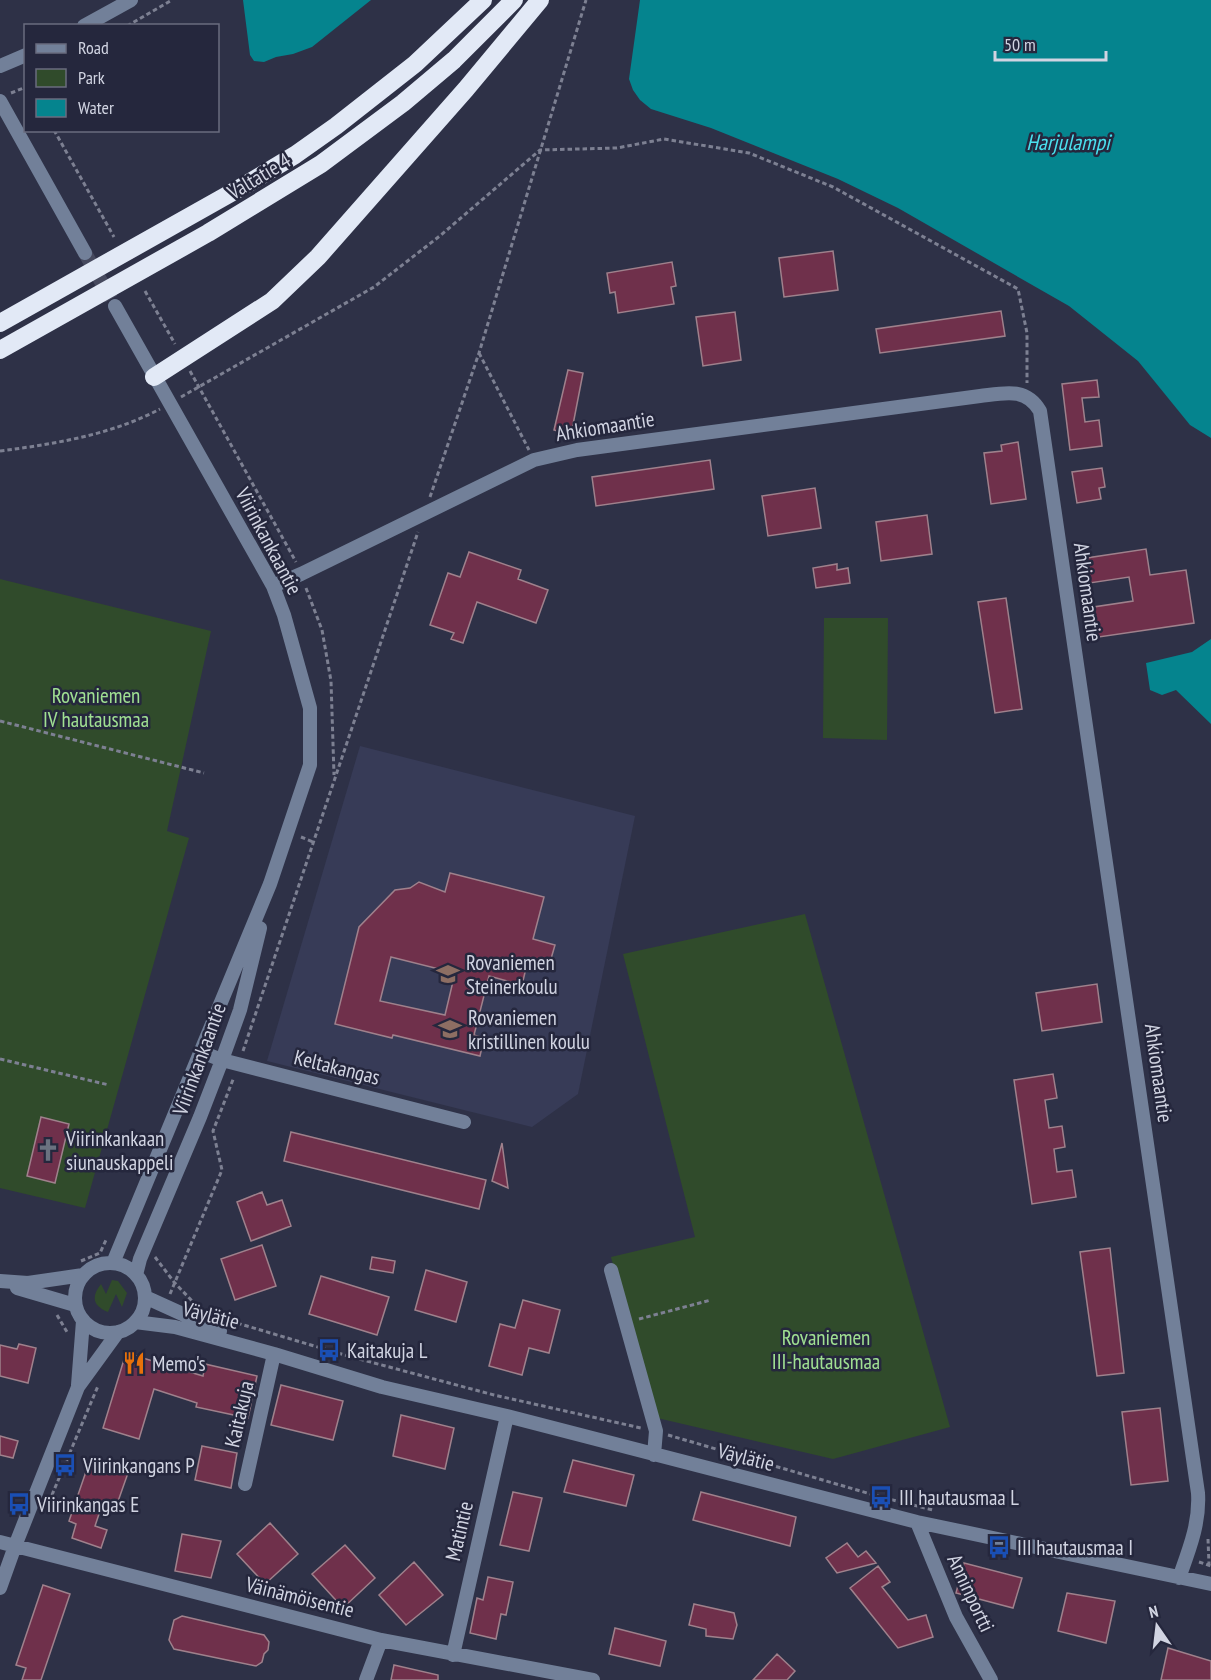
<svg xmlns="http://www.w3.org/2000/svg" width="1211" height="1680" font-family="'PT Sans Narrow',sans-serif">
<rect width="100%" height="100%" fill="#2e3147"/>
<path fill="#373b57" d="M 360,746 L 635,816 L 578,1094 L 532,1127 L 267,1061 Z"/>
<path fill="#304b2b" d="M 0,579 L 211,631 L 167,831 L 189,838 L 85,1208 L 0,1188 Z
M 824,618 L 888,618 L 887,740 L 823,738 Z
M 805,914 L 950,1427 L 833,1459 L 653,1417 L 611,1257 L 695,1237 L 623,954 Z
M 112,1280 L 118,1281 L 127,1293 L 122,1307 L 116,1294 L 108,1312 C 94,1306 90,1298 101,1284 L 106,1294 Z"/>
<path fill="#05848e" d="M 243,0 L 371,0 L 312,47 L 293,54 L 276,57 L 264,62 L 254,61 L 250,55 Z
M 640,0 L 1211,0 L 1211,438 L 1190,425 L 1138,361 L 1069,306 L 898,208 L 838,179 L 711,128 L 651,109 L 640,100 L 633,90 L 629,79 Z
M 1211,639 L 1211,724 L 1176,690 L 1162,695 L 1150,690 L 1146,663 L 1192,652 Z"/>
<path fill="#6f304b" stroke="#9f818c" stroke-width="1.5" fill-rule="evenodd" d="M 833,251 L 838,290 L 784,297 L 779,258 Z
M 672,262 L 676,286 L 671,287 L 674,304 L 618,313 L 615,292 L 610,293 L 607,273 Z
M 1001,311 L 1005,336 L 880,353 L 876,329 Z
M 735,312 L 741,360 L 703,366 L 696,317 Z
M 568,370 L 583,373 L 571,435 L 554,430 Z
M 1097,380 L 1099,397 L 1082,398 L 1085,422 L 1099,420 L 1102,446 L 1070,450 L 1062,384 Z
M 1018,442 L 1026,499 L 991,504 L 984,453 L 1002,451 L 1001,445 Z
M 710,460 L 714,489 L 596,506 L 592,477 Z
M 1102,468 L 1105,487 L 1099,488 L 1101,499 L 1077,503 L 1072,472 Z
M 815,488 L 821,528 L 768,536 L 762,496 Z
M 927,515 L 932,554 L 881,561 L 876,522 Z
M 1146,549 L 1150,575 L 1186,570 L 1194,623 L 1092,638 L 1087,608 L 1133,601 L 1129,577 L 1083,584 L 1080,559 Z
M 469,552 L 521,570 L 518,579 L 548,590 L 536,623 L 477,602 L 463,643 L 451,639 L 454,633 L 430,625 L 448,573 L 460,577 Z
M 837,564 L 837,570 L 848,568 L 850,583 L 816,588 L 813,568 Z
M 1006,598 L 1022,709 L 995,713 L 978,602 Z
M 450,873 L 544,897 L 533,939 L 555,945 L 548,969 L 527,964 L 522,985 L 489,976 L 474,1035 L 484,1038 L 480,1056 L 393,1035 L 392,1038 L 335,1024 L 359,927 L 395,890 L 410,888 L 419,882 L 445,892 ZM 391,957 L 455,973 L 445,1015 L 380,1001 Z
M 1097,984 L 1102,1022 L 1042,1031 L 1036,993 Z
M 1053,1074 L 1057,1098 L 1045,1100 L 1049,1128 L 1062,1126 L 1065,1147 L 1054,1149 L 1057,1172 L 1072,1170 L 1076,1197 L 1032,1204 L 1014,1080 Z
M 41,1117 L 69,1124 L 55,1183 L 27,1176 Z
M 291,1132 L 486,1180 L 479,1209 L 284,1161 Z
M 502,1143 L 508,1188 L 492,1181 Z
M 262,1192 L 267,1205 L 282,1200 L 291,1226 L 251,1241 L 237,1202 Z
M 262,1245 L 276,1286 L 235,1300 L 221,1259 Z
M 1110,1248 L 1124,1373 L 1097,1376 L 1080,1252 Z
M 372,1257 L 395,1261 L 393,1273 L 370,1269 Z
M 426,1270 L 467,1282 L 456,1322 L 415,1310 Z
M 321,1276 L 389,1297 L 377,1335 L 309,1314 Z
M 523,1300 L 560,1310 L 549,1353 L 529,1348 L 522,1375 L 489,1366 L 500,1324 L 515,1328 Z
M 19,1344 L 36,1348 L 28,1383 L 0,1376 L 0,1345 L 17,1349 Z
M 126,1353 L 203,1376 L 205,1364 L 257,1376 L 248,1418 L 196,1407 L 197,1403 L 154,1389 L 139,1439 L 103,1428 Z
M 281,1385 L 343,1401 L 333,1440 L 271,1425 Z
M 1160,1408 L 1168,1481 L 1131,1485 L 1122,1412 Z
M 401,1415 L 454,1428 L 445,1469 L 393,1456 Z
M 0,1436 L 18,1441 L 13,1458 L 0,1455 Z
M 202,1446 L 237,1453 L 231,1488 L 195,1480 Z
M 90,1460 L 128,1473 L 116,1507 L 103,1502 L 95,1526 L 107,1530 L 101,1548 L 72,1538 L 76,1524 L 69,1521 Z
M 573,1460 L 634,1475 L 626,1506 L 564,1492 Z
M 513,1492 L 542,1498 L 529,1551 L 500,1545 Z
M 701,1492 L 796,1517 L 790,1546 L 693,1520 Z
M 270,1523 L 298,1554 L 265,1584 L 237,1554 Z
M 182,1534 L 221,1541 L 211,1578 L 175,1571 Z
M 847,1543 L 858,1557 L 866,1551 L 876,1563 L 837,1573 L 826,1558 Z
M 345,1545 L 375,1578 L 343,1608 L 312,1574 Z
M 414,1562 L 443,1595 L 406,1625 L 379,1595 Z
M 964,1563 L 1022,1578 L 1013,1608 L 956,1593 Z
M 878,1566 L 890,1582 L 882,1587 L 908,1620 L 926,1615 L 933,1637 L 898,1648 L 850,1588 Z
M 488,1577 L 513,1582 L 506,1615 L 501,1614 L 496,1639 L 470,1633 L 477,1598 L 483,1600 Z
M 43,1585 L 70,1594 L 41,1680 L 22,1680 L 26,1668 L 16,1665 Z
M 1067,1593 L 1115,1601 L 1106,1643 L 1058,1631 Z
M 694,1604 L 734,1613 L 737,1625 L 733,1639 L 706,1636 L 706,1629 L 689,1625 Z
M 182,1616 L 264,1635 L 269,1642 L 268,1650 L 264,1654 L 262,1662 L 256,1666 L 174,1649 L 169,1640 L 174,1620 Z
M 615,1628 L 666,1641 L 660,1666 L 609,1654 Z
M 1168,1648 L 1211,1661 L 1211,1680 L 1161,1680 Z
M 777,1654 L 795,1671 L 787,1680 L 753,1680 Z
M 394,1665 L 438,1675 L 438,1680 L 391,1680 Z"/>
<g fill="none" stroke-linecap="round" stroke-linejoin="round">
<path stroke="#46495e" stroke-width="14" stroke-dasharray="14 7" stroke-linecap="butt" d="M 85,253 L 111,299"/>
<path stroke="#7d8092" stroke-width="3" stroke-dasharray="4.5 3" stroke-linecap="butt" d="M 127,26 L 172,0
M 11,93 L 26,87
M 54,130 L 114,237
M 145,291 L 175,344
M 479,353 L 529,450
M 190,371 L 296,562
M 181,397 L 374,287 L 441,235 L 540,150 L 617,148 L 664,139 L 749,153 L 833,187 L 1018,289 L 1027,333 L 1027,383
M 0,451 C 54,444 111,435 160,409
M 430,497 L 479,353 L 586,0
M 306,588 L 322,630 L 331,681 L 334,775
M 0,721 L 204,773
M 301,837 L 313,842
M 243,1051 L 418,532
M 0,1059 L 109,1085
M 155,1257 L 174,1282 L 193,1302
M 81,1261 L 100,1253 L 106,1240
M 170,1294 L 222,1170 L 213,1131 L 234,1077
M 57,1315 L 67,1332
M 639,1319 L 711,1300
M 230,1321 L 348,1356 L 494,1395 L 641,1428
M 668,1435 L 881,1497 L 933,1510
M 49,1502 L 98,1386
M 1208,1539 L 1209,1564
M 1199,1562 L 1211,1566"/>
<path stroke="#728099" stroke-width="14" d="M 84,26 L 131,0
M 0,66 L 26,55
M 0,101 L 85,253
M 273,586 L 301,574 L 534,460 L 577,450 L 980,396 C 1005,393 1026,387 1040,411 L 1198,1493 C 1200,1523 1189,1550 1179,1578
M 201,1052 L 222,1060 L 464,1122
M 113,1263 L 270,884 L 310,765 L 310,708 L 284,615 L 273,586 L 115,306
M75 1298a35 35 0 1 1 70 0a35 35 0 1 1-70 0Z
M 611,1270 L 656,1431 L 654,1455
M 136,1275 L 140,1259 L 200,1117 L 222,1060 L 240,1010 L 260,928
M 0,1281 L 28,1283 L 83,1275
M 17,1288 L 75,1305
M 145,1297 L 220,1331
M 135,1322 L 175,1327 L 274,1354 L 382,1387 L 507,1416 L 917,1522 L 1211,1584
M 78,1385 L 83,1321
M 245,1484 L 274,1354
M 917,1522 L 956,1617 L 991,1680
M 0,1542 L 381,1640 L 593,1680
M 0,1588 L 15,1546 L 78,1387 L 118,1332
M 453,1655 L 507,1416
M 366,1680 L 381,1640"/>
<path stroke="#e2e9f6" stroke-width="18" d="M 0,323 L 247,184 L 295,155 L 336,126 L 415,64 L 483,0
M 0,350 L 208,233 L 321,164 L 403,103 L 454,60 L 514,0
M 154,377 L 272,301 L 318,257 L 466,89 L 540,0"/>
</g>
<defs>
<g id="school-bare" transform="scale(1.8)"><path d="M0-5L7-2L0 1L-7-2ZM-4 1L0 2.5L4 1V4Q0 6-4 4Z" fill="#8d6e63" stroke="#25273d" stroke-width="2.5" paint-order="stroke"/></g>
<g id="church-bare" transform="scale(1.8)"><path d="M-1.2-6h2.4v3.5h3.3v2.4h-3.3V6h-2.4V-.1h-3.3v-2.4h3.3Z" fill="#6b7280" stroke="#25273d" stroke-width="2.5" paint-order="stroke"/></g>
<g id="bus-bare" transform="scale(1.8)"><path d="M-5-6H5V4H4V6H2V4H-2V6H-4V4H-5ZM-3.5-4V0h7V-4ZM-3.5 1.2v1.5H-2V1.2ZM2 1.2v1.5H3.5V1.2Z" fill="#1a4fb4" stroke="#25273d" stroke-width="2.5" paint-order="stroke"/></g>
<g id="restaurant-bare" transform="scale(1.8)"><path d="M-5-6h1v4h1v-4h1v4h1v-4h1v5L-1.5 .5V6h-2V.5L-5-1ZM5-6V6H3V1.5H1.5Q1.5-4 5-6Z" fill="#e8710a" stroke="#25273d" stroke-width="2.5" paint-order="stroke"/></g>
</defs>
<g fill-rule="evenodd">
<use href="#school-bare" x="448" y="974"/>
<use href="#school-bare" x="450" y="1029"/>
<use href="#church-bare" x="48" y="1150"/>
<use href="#bus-bare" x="329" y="1350"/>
<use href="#restaurant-bare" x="134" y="1363"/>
<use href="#bus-bare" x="65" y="1465"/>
<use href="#bus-bare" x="881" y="1497"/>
<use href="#bus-bare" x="19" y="1504"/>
<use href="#bus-bare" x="999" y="1547"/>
</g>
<g text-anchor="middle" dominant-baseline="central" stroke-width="5" stroke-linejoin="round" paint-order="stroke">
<g font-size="21" fill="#d1d4e2" stroke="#25273d">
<text transform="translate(259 176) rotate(-31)">Valtatie 4</text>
<text transform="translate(605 426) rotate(-9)">Ahkiomaantie</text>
<text transform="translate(269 541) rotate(62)">Viirinkankaantie</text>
<text transform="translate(1088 592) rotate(82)">Ahkiomaantie</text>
<text transform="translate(199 1059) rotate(-70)">Viirinkankaantie</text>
<text transform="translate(337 1067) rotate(14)">Keltakangas</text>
<text transform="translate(1159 1073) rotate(82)">Ahkiomaantie</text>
<text transform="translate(211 1315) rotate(14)">Väylätie</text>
<text transform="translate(239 1414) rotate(-77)">Kaitakuja</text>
<text transform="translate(746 1457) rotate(14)">Väylätie</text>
<text transform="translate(459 1531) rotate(-77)">Matintie</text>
<text transform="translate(971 1593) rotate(65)">Anninportti</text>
<text transform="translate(300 1597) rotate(14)">Väinämöisentie</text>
</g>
<g font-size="21" fill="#a0e092" stroke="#25273d">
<text x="96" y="695">Rovaniemen<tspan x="96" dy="24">IV hautausmaa</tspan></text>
<text x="826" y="1337">Rovaniemen<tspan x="826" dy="24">III-hautausmaa</tspan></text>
</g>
<g font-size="21" fill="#d1d4e2" stroke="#25273d" text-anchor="start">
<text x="466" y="962">Rovaniemen<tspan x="466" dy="24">Steinerkoulu</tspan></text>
<text x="468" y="1017">Rovaniemen<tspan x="468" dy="24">kristillinen koulu</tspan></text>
<text x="66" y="1138">Viirinkankaan<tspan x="66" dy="24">siunauskappeli</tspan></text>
<text x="347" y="1350">Kaitakuja L</text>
<text x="152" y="1363">Memo's</text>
<text x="83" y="1465">Viirinkangans P</text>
<text x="899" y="1497">III hautausmaa L</text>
<text x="37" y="1504">Viirinkangas E</text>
<text x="1017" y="1547">III hautausmaa I</text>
</g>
<g font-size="22" font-style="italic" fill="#4ae0ee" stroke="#25273d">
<text x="1068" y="142">Harjulampi</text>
</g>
</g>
<rect x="24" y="24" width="195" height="108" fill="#25273d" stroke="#6a6c7f" stroke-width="1.5"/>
<rect x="36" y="44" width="30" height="9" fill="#728099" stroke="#6a6c7f" stroke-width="1.5"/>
<text x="78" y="54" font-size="18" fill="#d1d4e2">Road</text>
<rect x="36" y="69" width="30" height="18" fill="#304b2b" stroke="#6a6c7f" stroke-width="1.5"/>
<text x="78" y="84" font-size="18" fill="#d1d4e2">Park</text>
<rect x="36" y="99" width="30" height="18" fill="#05848e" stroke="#6a6c7f" stroke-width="1.5"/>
<text x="78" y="114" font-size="18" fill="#d1d4e2">Water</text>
<g transform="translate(1157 1626) rotate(346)" stroke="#25273d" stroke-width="4.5" paint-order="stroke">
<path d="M0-4.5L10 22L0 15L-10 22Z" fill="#d1d4e2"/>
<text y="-9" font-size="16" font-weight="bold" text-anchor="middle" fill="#d1d4e2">N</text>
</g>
<path d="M995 51v9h111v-9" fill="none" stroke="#d1d4e2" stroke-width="3"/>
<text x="1004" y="51" font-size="18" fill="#d1d4e2" stroke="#25273d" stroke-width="4.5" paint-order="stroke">50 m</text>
</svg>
